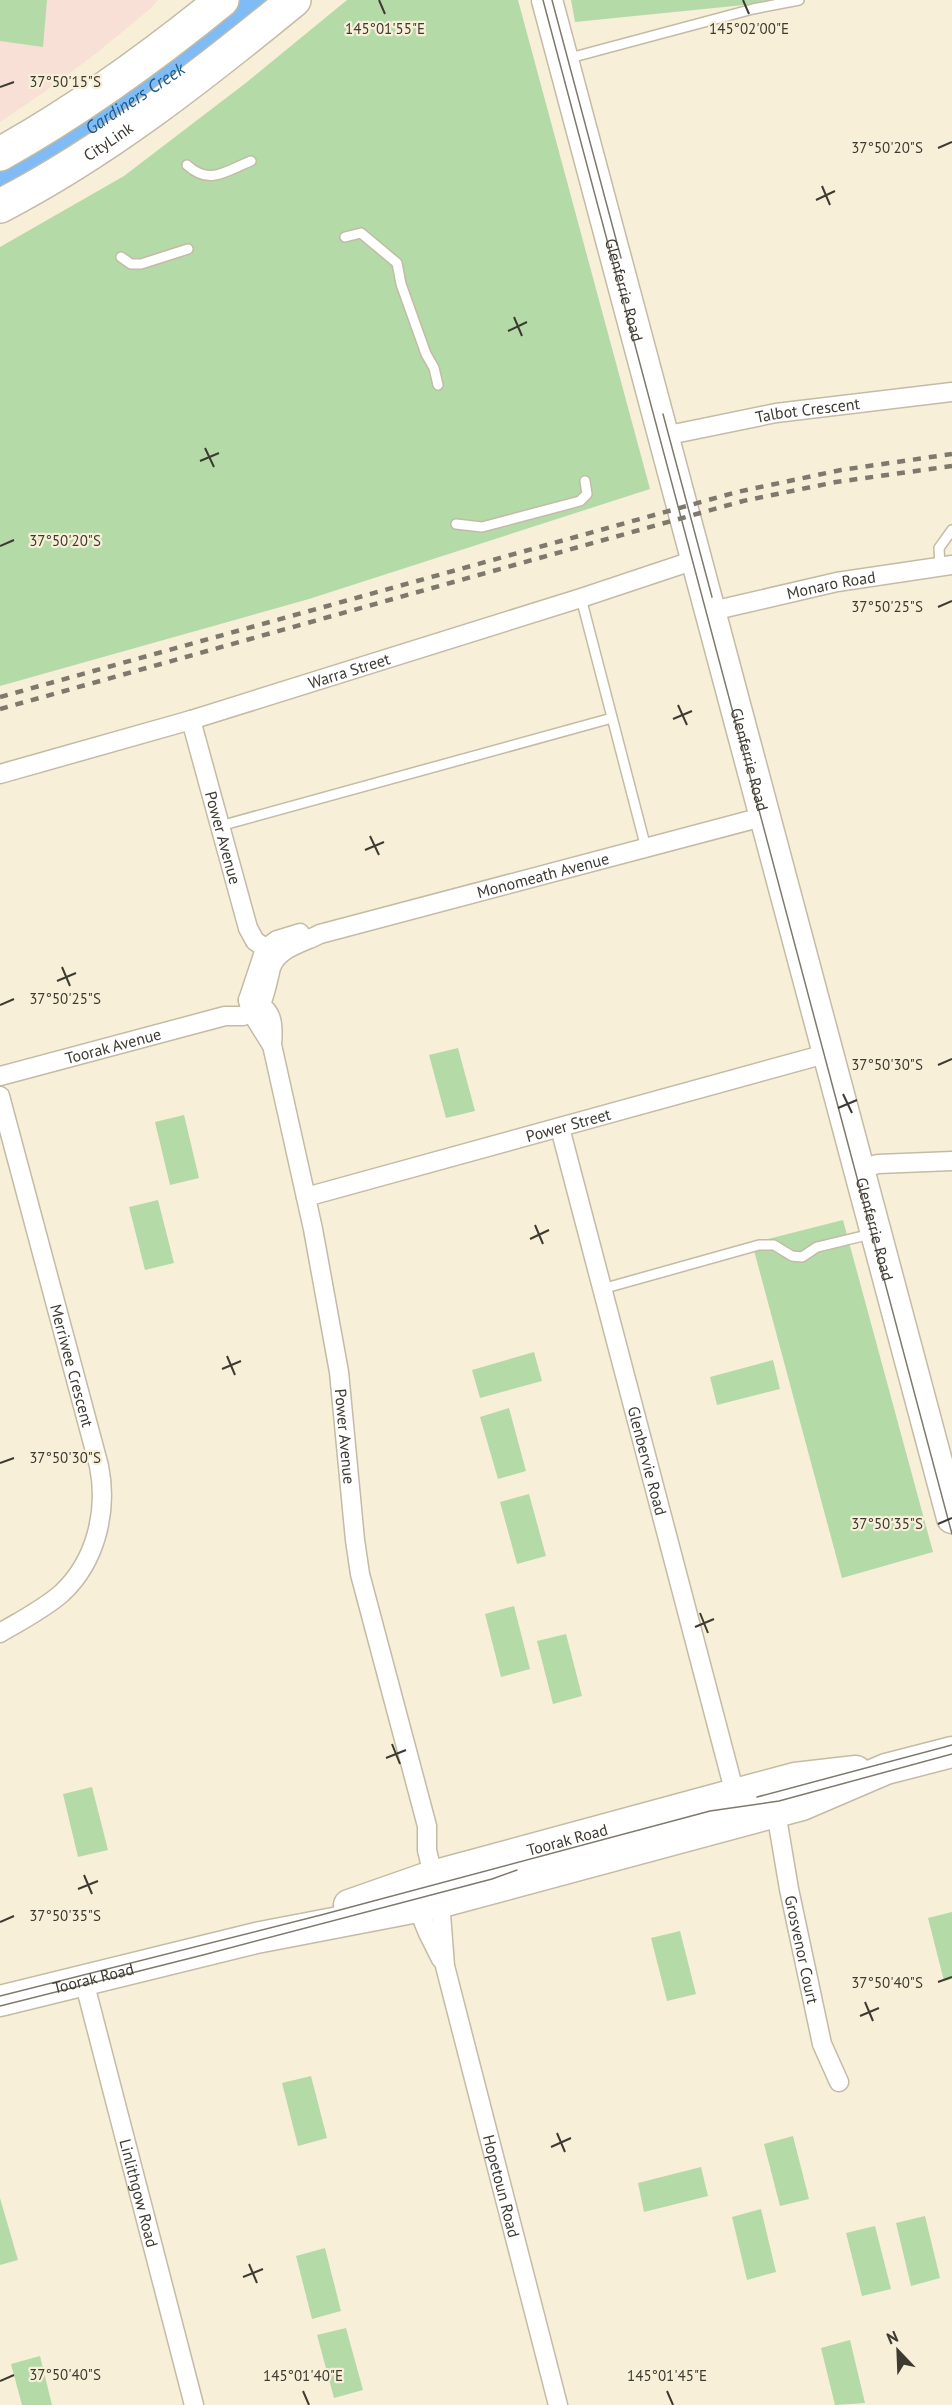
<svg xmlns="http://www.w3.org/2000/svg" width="952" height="2405" font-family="'PT Sans',sans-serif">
<rect width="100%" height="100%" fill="#f8efd9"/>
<path fill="#f8e0d6" d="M 0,0 L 158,0 L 150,9 L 94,55 L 47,90 L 0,122 Z"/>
<path fill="#b4daa7" d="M 0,0 L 47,0 L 43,47 L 0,41 Z
M 347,0 L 518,0 L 650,489 L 309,599 L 0,686 L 0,247 L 124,176 L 247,82 Z
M 571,0 L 773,0 L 754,4 L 575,22 Z
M 458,1048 L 475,1111 L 446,1118 L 429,1055 Z
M 184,1115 L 199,1178 L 170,1185 L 155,1122 Z
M 158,1200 L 174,1263 L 145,1270 L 129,1207 Z
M 843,1220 L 933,1552 L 842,1578 L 752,1243 Z
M 534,1352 L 542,1381 L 480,1398 L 472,1370 Z
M 773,1360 L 780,1389 L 717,1405 L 710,1377 Z
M 509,1408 L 526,1471 L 498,1479 L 480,1417 Z
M 529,1494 L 546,1556 L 517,1564 L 500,1502 Z
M 514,1606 L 530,1669 L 501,1677 L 485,1614 Z
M 566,1634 L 582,1696 L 553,1704 L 537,1641 Z
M 92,1787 L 108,1850 L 78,1857 L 63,1794 Z
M 952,1912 L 952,1979 L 944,1981 L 928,1918 Z
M 680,1931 L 696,1994 L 667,2001 L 651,1938 Z
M 311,2076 L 327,2138 L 298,2146 L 282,2083 Z
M 793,2136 L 809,2199 L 780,2206 L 764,2144 Z
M 701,2167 L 708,2196 L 644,2212 L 638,2183 Z
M 0,2198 L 18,2260 L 0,2265 Z
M 761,2209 L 776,2272 L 747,2280 L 732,2217 Z
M 925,2216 L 940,2278 L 911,2286 L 896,2223 Z
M 875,2226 L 891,2289 L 862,2296 L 846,2233 Z
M 325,2248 L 341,2311 L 312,2319 L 296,2256 Z
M 346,2328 L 363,2390 L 334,2398 L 317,2335 Z
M 850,2340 L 865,2403 L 835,2405 L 821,2348 Z
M 40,2356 L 52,2405 L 22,2405 L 11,2364 Z"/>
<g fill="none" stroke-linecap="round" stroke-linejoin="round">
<path stroke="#7fbbf4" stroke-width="33" id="s1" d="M 0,182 L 19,174 L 245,25 L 258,0"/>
<g stroke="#c3bba6" stroke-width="12">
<path id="lane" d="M 566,59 L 753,9 L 799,0
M 187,165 C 210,186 225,171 251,161
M 345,237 L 361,233 L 397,263 L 401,284 L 426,354 L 434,368 L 438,385
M 121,257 L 131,264 L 141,264 L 188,249
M 456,524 L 482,527 L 580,501 L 587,494 L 585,481
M 940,566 L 939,548 L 952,530
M 581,598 L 646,848
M 220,826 L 612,718
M 602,1289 L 759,1245 L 774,1245 L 792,1256 L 802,1257 L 817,1247 L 871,1234"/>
</g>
<g stroke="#c3bba6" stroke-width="21">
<g id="street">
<path id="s2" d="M 664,436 L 776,413 L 952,392"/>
<path id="s3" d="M 712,611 L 837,582 L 952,565"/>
<path id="s4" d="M 191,720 L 248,928 L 255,941 L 277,956"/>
<path id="s5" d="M 0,774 L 191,720 L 581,598 L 698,559"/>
<path id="s6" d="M 248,1000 C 273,1007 274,1022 272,1045 L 313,1229 L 339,1372 L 355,1540 L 360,1574 L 427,1826 L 427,1850 L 433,1876"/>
<path d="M 271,1044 L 251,1012 L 248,1000 L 265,949 L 277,940 L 300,933"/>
<path id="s7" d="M 0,1076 L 225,1016 L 243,1016 L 261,1004 C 266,992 268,980 271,968 C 277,948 303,943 320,934 L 766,816"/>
<path id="s8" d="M 0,1096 L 99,1466 C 108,1511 96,1561 62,1593 C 44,1609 20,1621 0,1633"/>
<path id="s9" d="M 560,1128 L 735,1794"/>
<path d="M 859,1169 L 878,1164 L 952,1161"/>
<path id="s10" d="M 306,1197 L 829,1053"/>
<path id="s11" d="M 776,1812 L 789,1889 L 822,2044 L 839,2082"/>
<path id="s12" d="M 436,1894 L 441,1914 L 445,1966 L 558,2405"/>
<path d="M 414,1899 L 428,1933 L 441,1959"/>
<path id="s13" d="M 84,1981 L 194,2405"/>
</g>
</g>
<g stroke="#c3bba6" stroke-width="33">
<g id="primary">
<path id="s14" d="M 547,0 L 952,1518"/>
<path id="s15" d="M 349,1905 L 429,1877 L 735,1794 L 795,1778 L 856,1771"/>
<path id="s16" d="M 0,2001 L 256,1938 L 438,1903 L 802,1805 L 886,1769 L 952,1752"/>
</g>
</g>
<g stroke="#c3bba6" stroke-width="36">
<g id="highway">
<path d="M 0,154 C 79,110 152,57 222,0"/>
<path id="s17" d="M 0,206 C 106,151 201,76 294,0"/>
</g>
</g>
<use href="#lane" stroke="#fff" stroke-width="9"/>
<use href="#street" stroke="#fff" stroke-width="18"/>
<use href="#primary" stroke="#fff" stroke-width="30"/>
<use href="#highway" stroke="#fff" stroke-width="33"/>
<path stroke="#7e796c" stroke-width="1.5" d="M 543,0 L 952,1534
M 552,0 L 621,258
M 663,414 L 712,597
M 757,1797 L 952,1745
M 0,1996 L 321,1915 L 710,1811 L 779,1801 L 952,1754
M 0,2006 L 203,1955 L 492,1879 L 517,1870"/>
<path stroke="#7e796c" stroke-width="4.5" stroke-dasharray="8 8" stroke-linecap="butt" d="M 0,697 L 737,492 L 841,470 L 952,454
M 0,709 L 743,501 L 836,482 L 952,466"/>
</g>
<path fill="none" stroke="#3d3a31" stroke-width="2" d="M 379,0 L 385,14M 743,0 L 749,14M 0,87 L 14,82M 938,148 L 952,142M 822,186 L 830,205M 816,200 L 835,191M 514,317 L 522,336M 508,331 L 527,322M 205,448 L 214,467M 200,461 L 219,453M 0,546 L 14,540M 938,607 L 952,601M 678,705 L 687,725M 673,719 L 692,711M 370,836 L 379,855M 365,850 L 384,842M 62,967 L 70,986M 57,981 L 76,973M 0,1005 L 14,999M 938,1065 L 952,1059M 843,1094 L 852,1113M 838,1108 L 857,1100M 535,1225 L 543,1244M 530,1239 L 549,1230M 227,1356 L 235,1375M 222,1369 L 241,1361M 0,1463 L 14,1458M 938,1524 L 952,1518M 700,1613 L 708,1633M 695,1627 L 714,1619M 392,1744 L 400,1764M 386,1758 L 406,1750M 84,1875 L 92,1894M 78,1889 L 98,1881M 0,1922 L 14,1916M 938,1982 L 952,1977M 865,2002 L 873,2021M 860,2016 L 879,2008M 557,2133 L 565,2152M 551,2147 L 571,2138M 249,2264 L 257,2283M 243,2277 L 263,2269M 0,2381 L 14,2375M 303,2391 L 309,2405M 667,2391 L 673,2405"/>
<g text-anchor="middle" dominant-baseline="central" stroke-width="4.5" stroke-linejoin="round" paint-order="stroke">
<g font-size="16" fill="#3d3a31" stroke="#f8efd9">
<text stroke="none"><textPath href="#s17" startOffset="126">CityLink</textPath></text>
<text stroke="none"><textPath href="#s14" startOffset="300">Glenferrie Road</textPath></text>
<text stroke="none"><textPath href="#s2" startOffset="146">Talbot Crescent</textPath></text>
<text stroke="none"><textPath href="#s3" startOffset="122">Monaro Road</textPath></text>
<text stroke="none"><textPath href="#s5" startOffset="364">Warra Street</textPath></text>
<text stroke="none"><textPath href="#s14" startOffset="786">Glenferrie Road</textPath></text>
<text stroke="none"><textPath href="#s4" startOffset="122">Power Avenue</textPath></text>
<text stroke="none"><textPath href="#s7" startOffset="602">Monomeath Avenue</textPath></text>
<text stroke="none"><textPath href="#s7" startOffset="117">Toorak Avenue</textPath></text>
<text stroke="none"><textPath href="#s10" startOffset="272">Power Street</textPath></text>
<text stroke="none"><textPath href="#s14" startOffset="1272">Glenferrie Road</textPath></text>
<text stroke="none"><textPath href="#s8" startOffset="279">Merriwee Crescent</textPath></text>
<text stroke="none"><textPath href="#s6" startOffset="456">Power Avenue</textPath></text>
<text stroke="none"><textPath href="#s9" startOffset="344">Glenbervie Road</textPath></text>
<text stroke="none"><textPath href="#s15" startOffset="228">Toorak Road</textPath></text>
<text stroke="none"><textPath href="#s11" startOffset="140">Grosvenor Court</textPath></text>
<text stroke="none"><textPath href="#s16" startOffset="96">Toorak Road</textPath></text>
<text stroke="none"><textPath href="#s12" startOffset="300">Hopetoun Road</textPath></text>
<text stroke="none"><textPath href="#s13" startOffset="219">Linlithgow Road</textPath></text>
</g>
<g font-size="18" font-style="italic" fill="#1a5a8f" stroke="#f8efd9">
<text stroke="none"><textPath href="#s1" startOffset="159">Gardiners Creek</textPath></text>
</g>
</g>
<g font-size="15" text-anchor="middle" fill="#3d3a31" stroke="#f8efd9" stroke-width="4.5" stroke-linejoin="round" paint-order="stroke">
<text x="385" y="34">145°01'55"E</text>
<text x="749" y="34">145°02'00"E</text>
<text x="65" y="87">37°50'15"S</text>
<text x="887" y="153">37°50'20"S</text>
<text x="65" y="546">37°50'20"S</text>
<text x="887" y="612">37°50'25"S</text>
<text x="65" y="1004">37°50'25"S</text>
<text x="887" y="1070">37°50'30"S</text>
<text x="65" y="1463">37°50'30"S</text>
<text x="887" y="1529">37°50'35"S</text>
<text x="65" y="1921">37°50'35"S</text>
<text x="887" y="1988">37°50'40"S</text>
<text x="65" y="2380">37°50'40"S</text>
<text x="303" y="2381">145°01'40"E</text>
<text x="667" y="2381">145°01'45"E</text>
</g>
<g transform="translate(898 2351) rotate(337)" stroke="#f8efd9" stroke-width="4.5" paint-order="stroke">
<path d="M0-4.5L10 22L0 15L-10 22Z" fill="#3d3a31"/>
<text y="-9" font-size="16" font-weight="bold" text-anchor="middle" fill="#3d3a31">N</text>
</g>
</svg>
